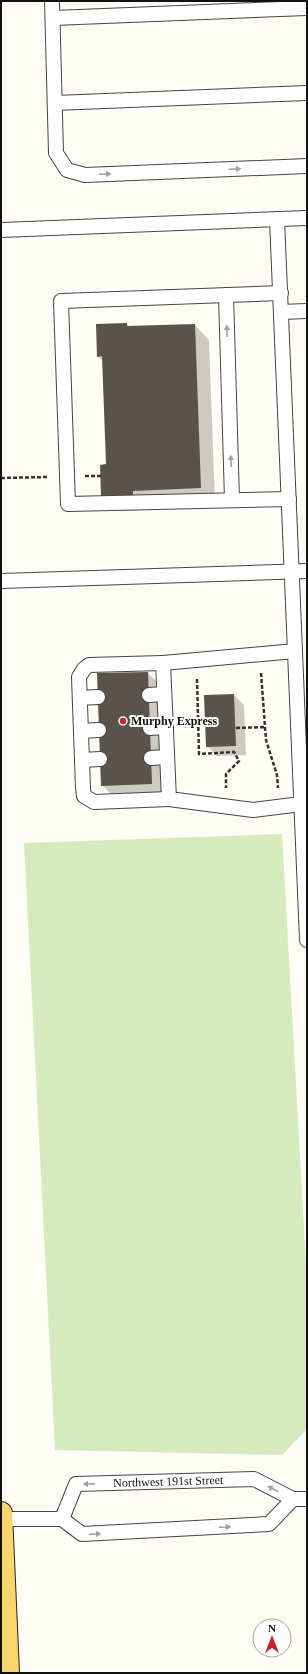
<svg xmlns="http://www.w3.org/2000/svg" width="308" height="1674" font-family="'Times New Roman',serif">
<rect width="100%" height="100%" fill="#fffdf5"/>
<path fill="#d5ebbd" d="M 282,834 L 307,1283 L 307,1429 L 282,1455 L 55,1450 L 24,843 Z"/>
<path fill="#0003" d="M 127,324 L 130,327 L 195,325 L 209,340 L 215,503 L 148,505 L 148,510 L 117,511 L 102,496 L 107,465 L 103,362 L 98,356 Z
M 148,673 L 161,686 L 165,796 L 115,798 L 102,785 Z
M 234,695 L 244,705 L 246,755 L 217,756 L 207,746 Z"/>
<path fill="#5a524d" d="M 127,323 L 127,326 L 195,324 L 201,488 L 133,491 L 133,495 L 101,496 L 100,465 L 106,464 L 102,356 L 97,357 L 96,324 Z
M 148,672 L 152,784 L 101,786 L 97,673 Z
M 234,694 L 236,746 L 206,747 L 204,695 Z"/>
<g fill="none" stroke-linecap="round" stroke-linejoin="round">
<g stroke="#444" stroke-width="16">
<g id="lane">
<path d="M 52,1 L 56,153 L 67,170 L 85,175 L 307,166"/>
<path d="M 53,18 L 307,8"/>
<path d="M 55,103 L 307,93"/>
<path d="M 277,219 L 307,940"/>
<path d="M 1,230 L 307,218"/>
<path d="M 281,293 L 61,301 L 68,504 L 289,499"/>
<path d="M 226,295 L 232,500"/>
<path d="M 281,312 L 307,311"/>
<path d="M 1,581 L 307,571"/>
<path d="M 295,651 L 163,663 L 169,799 L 253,810 L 301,804"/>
<path d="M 163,663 L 89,665 L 84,669 L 79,677 L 83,788 L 84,796 L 94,802 L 169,799"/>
<path d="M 149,695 L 164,694"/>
<path d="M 80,698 L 98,697"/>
<path d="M 150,728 L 166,727"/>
<path d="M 81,731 L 99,730"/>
<path d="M 151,758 L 167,757"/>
<path d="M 82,760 L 100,759"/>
<path d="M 1,1519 L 62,1519 L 82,1534 L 269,1524 L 293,1499"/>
<path id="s1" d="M 62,1519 L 76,1484 L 254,1479 L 293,1499 L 307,1499"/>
</g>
</g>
<g stroke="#222" stroke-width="24">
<path id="primary" d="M 1,1513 L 8,1673"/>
</g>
<path stroke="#333" stroke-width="2.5" stroke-dasharray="4 2" stroke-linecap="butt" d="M 85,476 L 101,476
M 1,478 L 48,477
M 261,673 L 266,740 L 277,775 L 278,788
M 197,679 L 199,754 L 234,752 L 239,761 L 226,774 L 226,788
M 184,726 L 198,726
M 236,728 L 265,727"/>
<use href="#lane" stroke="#fff" stroke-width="14"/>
<use href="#primary" stroke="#f9d66b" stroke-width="22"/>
</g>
<defs><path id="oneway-solid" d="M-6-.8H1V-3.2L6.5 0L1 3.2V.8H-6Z"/></defs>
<g fill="#a0a0a0">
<use href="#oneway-solid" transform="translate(235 169) rotate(-2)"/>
<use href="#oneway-solid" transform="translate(105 174) rotate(-2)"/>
<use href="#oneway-solid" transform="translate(227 331) rotate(-92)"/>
<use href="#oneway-solid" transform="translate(231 461) rotate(-92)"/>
<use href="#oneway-solid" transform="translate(89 1484) rotate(179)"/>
<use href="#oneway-solid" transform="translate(273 1489) rotate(-153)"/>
<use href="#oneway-solid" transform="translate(225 1527) rotate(-3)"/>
<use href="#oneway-solid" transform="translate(95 1534) rotate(-3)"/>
</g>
<circle fill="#c4262e" stroke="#fff" stroke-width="1.5" cx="123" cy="721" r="4"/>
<g text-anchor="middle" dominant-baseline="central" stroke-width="4" stroke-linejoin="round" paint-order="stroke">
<g font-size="12" font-weight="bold" fill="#111" stroke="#fff" text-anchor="start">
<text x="131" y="721">Murphy Express</text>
</g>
<g font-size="12" fill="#111" stroke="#fff">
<text stroke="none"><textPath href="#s1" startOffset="130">Northwest 191st Street</textPath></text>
</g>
</g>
<rect width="308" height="1674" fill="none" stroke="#111111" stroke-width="4"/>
<g transform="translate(272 1638)"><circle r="19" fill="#ffffff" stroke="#a0a0a0"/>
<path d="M0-3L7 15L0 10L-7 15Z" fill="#c4262e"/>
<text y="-6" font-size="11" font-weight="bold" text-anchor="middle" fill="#111111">N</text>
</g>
</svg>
